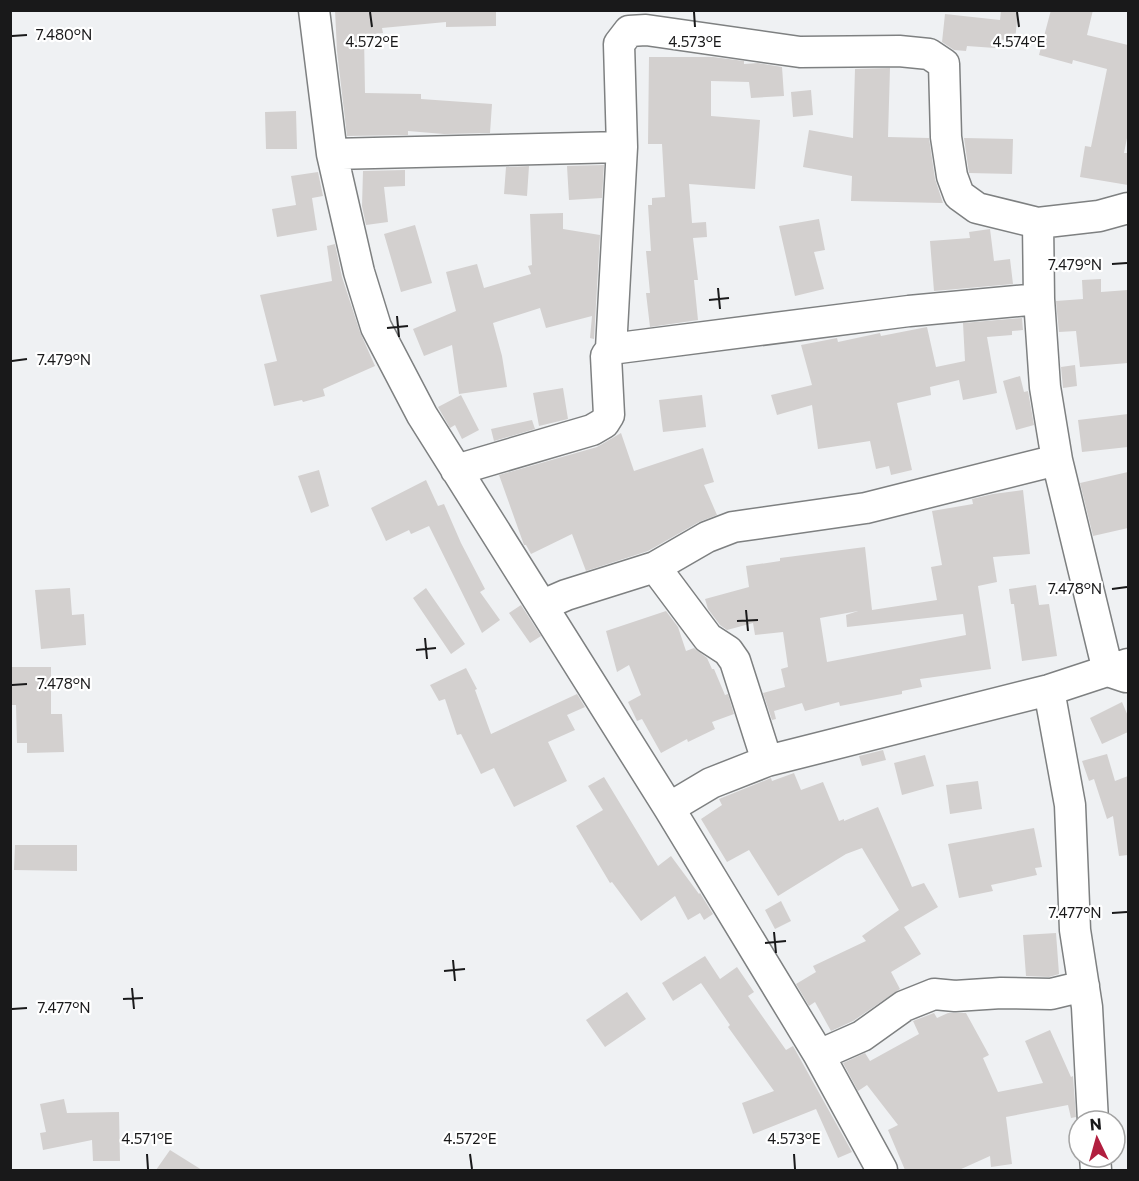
<svg xmlns="http://www.w3.org/2000/svg" width="1139" height="1181" font-family="Commissioner,sans-serif">
<rect width="100%" height="100%" fill="#eff1f3"/>
<path fill="#d3d0cf" fill-rule="evenodd" d="M 335,10 L 496,10 L 496,26 L 446,27 L 446,22 L 382,28 L 383,33 L 364,35 L 365,93 L 421,94 L 421,99 L 492,104 L 490,133 L 444,134 L 408,131 L 408,135 L 347,136 L 337,51 Z
M 1001,10 L 1018,10 L 1015,41 L 996,39 L 995,48 L 967,46 L 966,51 L 954,50 L 942,42 L 945,14 L 1000,20 Z
M 1051,10 L 1093,10 L 1087,35 L 1128,45 L 1128,133 L 1124,153 L 1128,153 L 1128,185 L 1080,177 L 1085,146 L 1091,147 L 1107,69 L 1073,60 L 1072,64 L 1039,55 Z
M 649,57 L 713,57 L 744,61 L 744,64 L 758,63 L 782,67 L 784,96 L 751,98 L 749,82 L 711,81 L 711,116 L 760,120 L 755,189 L 689,184 L 692,223 L 706,222 L 707,237 L 693,238 L 698,280 L 694,280 L 698,320 L 650,327 L 646,293 L 650,293 L 646,251 L 651,251 L 648,205 L 652,205 L 652,198 L 665,197 L 662,144 L 648,144 Z
M 890,68 L 888,137 L 929,138 L 935,179 L 943,203 L 851,201 L 852,176 L 803,167 L 809,130 L 853,138 L 855,69 Z
M 811,90 L 813,115 L 793,117 L 791,92 Z
M 296,111 L 297,149 L 266,149 L 265,112 Z
M 964,138 L 1013,139 L 1012,174 L 969,173 Z
M 604,165 L 602,198 L 569,200 L 567,166 Z
M 529,166 L 527,196 L 504,194 L 506,167 Z
M 405,170 L 405,186 L 384,187 L 388,222 L 366,225 L 362,206 L 363,171 Z
M 318,172 L 323,196 L 312,198 L 317,230 L 277,237 L 272,209 L 296,205 L 291,176 Z
M 563,213 L 563,229 L 600,235 L 594,339 L 590,338 L 592,316 L 546,328 L 540,308 L 493,323 L 502,356 L 507,387 L 459,394 L 452,345 L 424,356 L 413,329 L 456,311 L 446,272 L 477,264 L 484,288 L 531,274 L 528,266 L 532,265 L 530,214 Z
M 819,219 L 825,250 L 814,252 L 824,289 L 795,296 L 779,226 Z
M 415,225 L 432,283 L 401,292 L 384,234 Z
M 990,229 L 994,261 L 1010,259 L 1013,284 L 934,291 L 930,241 L 970,238 L 969,232 Z
M 335,244 L 342,277 L 360,332 L 375,366 L 323,389 L 325,396 L 303,402 L 302,400 L 274,406 L 264,364 L 277,361 L 260,295 L 332,281 L 327,246 Z
M 1101,279 L 1101,292 L 1128,290 L 1128,363 L 1080,367 L 1076,331 L 1059,332 L 1056,301 L 1083,299 L 1082,280 Z
M 1022,318 L 1023,330 L 1012,331 L 1012,335 L 987,337 L 997,393 L 963,400 L 959,380 L 930,387 L 931,395 L 897,403 L 912,470 L 891,475 L 889,466 L 876,469 L 870,441 L 818,449 L 812,405 L 777,415 L 771,395 L 812,385 L 801,345 L 837,338 L 838,342 L 880,333 L 881,336 L 927,327 L 936,367 L 965,361 L 963,323 Z
M 1075,365 L 1077,386 L 1063,388 L 1061,367 Z
M 1020,376 L 1024,392 L 1028,391 L 1034,425 L 1016,430 L 1003,381 Z
M 563,388 L 568,419 L 539,426 L 533,393 Z
M 461,395 L 479,430 L 462,439 L 455,425 L 450,428 L 438,407 Z
M 702,395 L 706,427 L 663,432 L 659,400 Z
M 1128,414 L 1128,447 L 1082,452 L 1078,420 Z
M 532,420 L 535,429 L 494,441 L 491,429 Z
M 621,433 L 634,471 L 703,448 L 714,482 L 704,485 L 717,515 L 699,522 L 648,551 L 586,571 L 572,534 L 531,554 L 526,545 L 524,545 L 499,475 L 597,447 Z
M 319,470 L 329,506 L 311,513 L 298,476 Z
M 1128,472 L 1128,528 L 1093,536 L 1080,483 Z
M 426,480 L 438,506 L 444,504 L 461,543 L 485,589 L 480,592 L 500,620 L 482,633 L 429,526 L 411,534 L 409,530 L 386,541 L 371,508 Z
M 1023,490 L 1030,554 L 993,557 L 997,582 L 978,586 L 991,669 L 920,679 L 922,687 L 902,691 L 902,694 L 840,706 L 839,702 L 805,711 L 802,703 L 774,711 L 776,719 L 772,720 L 763,693 L 785,687 L 781,669 L 788,667 L 783,632 L 755,635 L 753,623 L 727,630 L 720,625 L 708,609 L 705,599 L 749,587 L 746,566 L 780,561 L 780,558 L 865,547 L 872,610 L 937,600 L 931,567 L 942,565 L 932,511 L 973,504 L 972,499 L 993,494 ZM 858,611 L 846,615 L 847,627 L 963,614 L 966,635 L 827,662 L 820,618 Z
M 1036,585 L 1039,605 L 1049,604 L 1057,656 L 1022,661 L 1014,604 L 1011,604 L 1009,589 Z
M 70,588 L 72,615 L 84,614 L 86,645 L 41,649 L 35,590 Z
M 426,588 L 465,644 L 451,654 L 413,598 Z
M 521,605 L 541,636 L 530,643 L 509,613 Z
M 666,611 L 678,627 L 686,651 L 694,648 L 707,658 L 712,669 L 714,669 L 725,695 L 728,694 L 734,714 L 712,722 L 715,729 L 688,742 L 687,739 L 661,753 L 642,719 L 637,721 L 628,702 L 641,695 L 629,665 L 617,672 L 606,631 Z
M 10,667 L 51,667 L 51,714 L 62,714 L 64,752 L 27,753 L 27,743 L 17,743 L 16,705 L 10,705 Z
M 466,668 L 477,689 L 475,690 L 491,734 L 577,694 L 585,707 L 567,715 L 575,730 L 548,742 L 567,781 L 514,807 L 494,768 L 481,774 L 461,734 L 457,735 L 445,699 L 439,701 L 430,685 Z
M 1122,702 L 1128,716 L 1128,732 L 1102,744 L 1090,718 Z
M 883,750 L 886,760 L 862,766 L 859,756 Z
M 1107,754 L 1115,781 L 1128,776 L 1128,855 L 1119,856 L 1113,816 L 1107,819 L 1094,779 L 1089,781 L 1082,761 Z
M 925,755 L 934,786 L 902,795 L 894,763 Z
M 794,773 L 801,790 L 823,782 L 839,821 L 844,819 L 844,821 L 878,807 L 912,887 L 924,883 L 938,907 L 904,927 L 921,954 L 891,972 L 900,989 L 853,1021 L 831,1031 L 815,1002 L 809,1006 L 796,984 L 816,972 L 813,966 L 866,941 L 862,936 L 899,910 L 862,848 L 846,854 L 778,896 L 749,850 L 727,862 L 701,819 L 722,805 L 719,799 L 771,778 L 772,781 Z
M 604,777 L 658,866 L 671,856 L 699,894 L 700,893 L 713,914 L 704,920 L 700,913 L 688,920 L 675,896 L 641,921 L 612,882 L 610,883 L 576,826 L 603,810 L 588,786 Z
M 978,781 L 982,809 L 950,814 L 946,785 Z
M 1034,828 L 1042,867 L 1035,868 L 1037,875 L 991,885 L 993,891 L 959,898 L 948,844 Z
M 15,845 L 77,845 L 77,871 L 14,870 Z
M 781,901 L 791,921 L 775,929 L 765,910 Z
M 1056,933 L 1059,974 L 1049,977 L 1026,976 L 1023,935 Z
M 705,956 L 720,979 L 737,967 L 754,992 L 748,996 L 786,1050 L 793,1046 L 852,1152 L 838,1158 L 816,1109 L 753,1134 L 742,1103 L 774,1091 L 728,1027 L 730,1025 L 701,983 L 673,1001 L 662,983 Z
M 627,992 L 646,1019 L 605,1047 L 586,1020 Z
M 934,1013 L 937,1018 L 948,1013 L 966,1013 L 989,1055 L 983,1058 L 998,1092 L 1043,1083 L 1025,1041 L 1050,1030 L 1071,1077 L 1073,1076 L 1076,1117 L 1071,1118 L 1068,1105 L 1006,1117 L 1012,1164 L 991,1167 L 990,1156 L 959,1170 L 905,1170 L 888,1130 L 898,1125 L 867,1085 L 858,1091 L 843,1063 L 865,1053 L 870,1061 L 919,1034 L 913,1021 Z
M 64,1099 L 67,1113 L 119,1112 L 120,1161 L 93,1161 L 92,1140 L 43,1150 L 40,1133 L 46,1132 L 40,1104 Z
M 170,1150 L 202,1170 L 156,1170 Z"/>
<g fill="none" stroke-linecap="round" stroke-linejoin="round">
<g stroke="#7e8081" stroke-width="33">
<path id="minor" d="M 314,10 L 332,154 L 359,272 L 376,327 L 422,415 L 669,808 L 819,1055 L 882,1170
M 332,154 L 622,147
M 1038,223 L 1039,299 L 1045,387 L 1057,460 L 1108,671 L 1126,677
M 611,349 L 909,311 L 1039,299
M 456,470 L 592,430 L 604,423 L 609,415 L 606,356 L 611,349 L 622,147 L 619,44 L 629,31 L 646,30 L 800,52 L 899,51 L 929,54 L 944,64 L 946,137 L 952,176 L 959,195 L 977,208 L 1038,223 L 1099,216 L 1128,208
M 655,567 L 708,638 L 728,651 L 735,661 L 767,761
M 543,605 L 566,595 L 655,567 L 707,537 L 733,527 L 866,508 L 1057,460
M 1049,690 L 1070,805 L 1075,930 L 1087,1007 L 1093,1121
M 669,808 L 711,783 L 767,761 L 1049,690 L 1128,664
M 819,1055 L 862,1036 L 904,1006 L 934,994 L 955,996 L 1001,993 L 1051,994 L 1084,986
M 1095,1157 L 1096,1170"/>
</g>
<use href="#minor" stroke="#fff" stroke-width="30"/>
</g>
<path fill="none" stroke="#19191a" stroke-width="2" d="M 370,12 L 372,27M 694,12 L 695,27M 1017,12 L 1019,27M 12,36 L 27,35M 1112,264 L 1127,263M 718,288 L 720,309M 709,300 L 729,298M 397,316 L 399,337M 387,328 L 408,326M 12,361 L 27,359M 1112,589 L 1127,587M 746,610 L 748,631M 737,621 L 758,620M 425,638 L 427,659M 416,650 L 436,648M 12,685 L 27,684M 1112,913 L 1127,912M 774,932 L 776,953M 765,943 L 786,941M 453,960 L 455,981M 444,971 L 465,969M 132,988 L 134,1009M 123,999 L 143,998M 12,1009 L 27,1008M 147,1154 L 148,1169M 470,1154 L 472,1169M 794,1154 L 795,1169"/>
<g font-size="15" text-anchor="middle" fill="#19191a" stroke="#fff" stroke-width="4.5" stroke-linejoin="round" paint-order="stroke">
<text x="64" y="40">7.480°N</text>
<text x="372" y="47">4.572°E</text>
<text x="695" y="47">4.573°E</text>
<text x="1019" y="47">4.574°E</text>
<text x="1075" y="270">7.479°N</text>
<text x="64" y="365">7.479°N</text>
<text x="1075" y="594">7.478°N</text>
<text x="64" y="689">7.478°N</text>
<text x="1075" y="918">7.477°N</text>
<text x="64" y="1013">7.477°N</text>
<text x="147" y="1144">4.571°E</text>
<text x="470" y="1144">4.572°E</text>
<text x="794" y="1144">4.573°E</text>
</g>
<rect width="1139" height="1181" fill="none" stroke="#19191a" stroke-width="24"/>
<g transform="translate(1097 1139) rotate(355)"><circle r="28" fill="#ffffff" stroke="#a3a3a3" stroke-width="1.5"/>
<path d="M0-4.5L10 22L0 15L-10 22Z" fill="#b11e3f"/>
<text y="-9" font-size="16" font-weight="bold" text-anchor="middle" fill="#19191a">N</text>
</g>
</svg>
